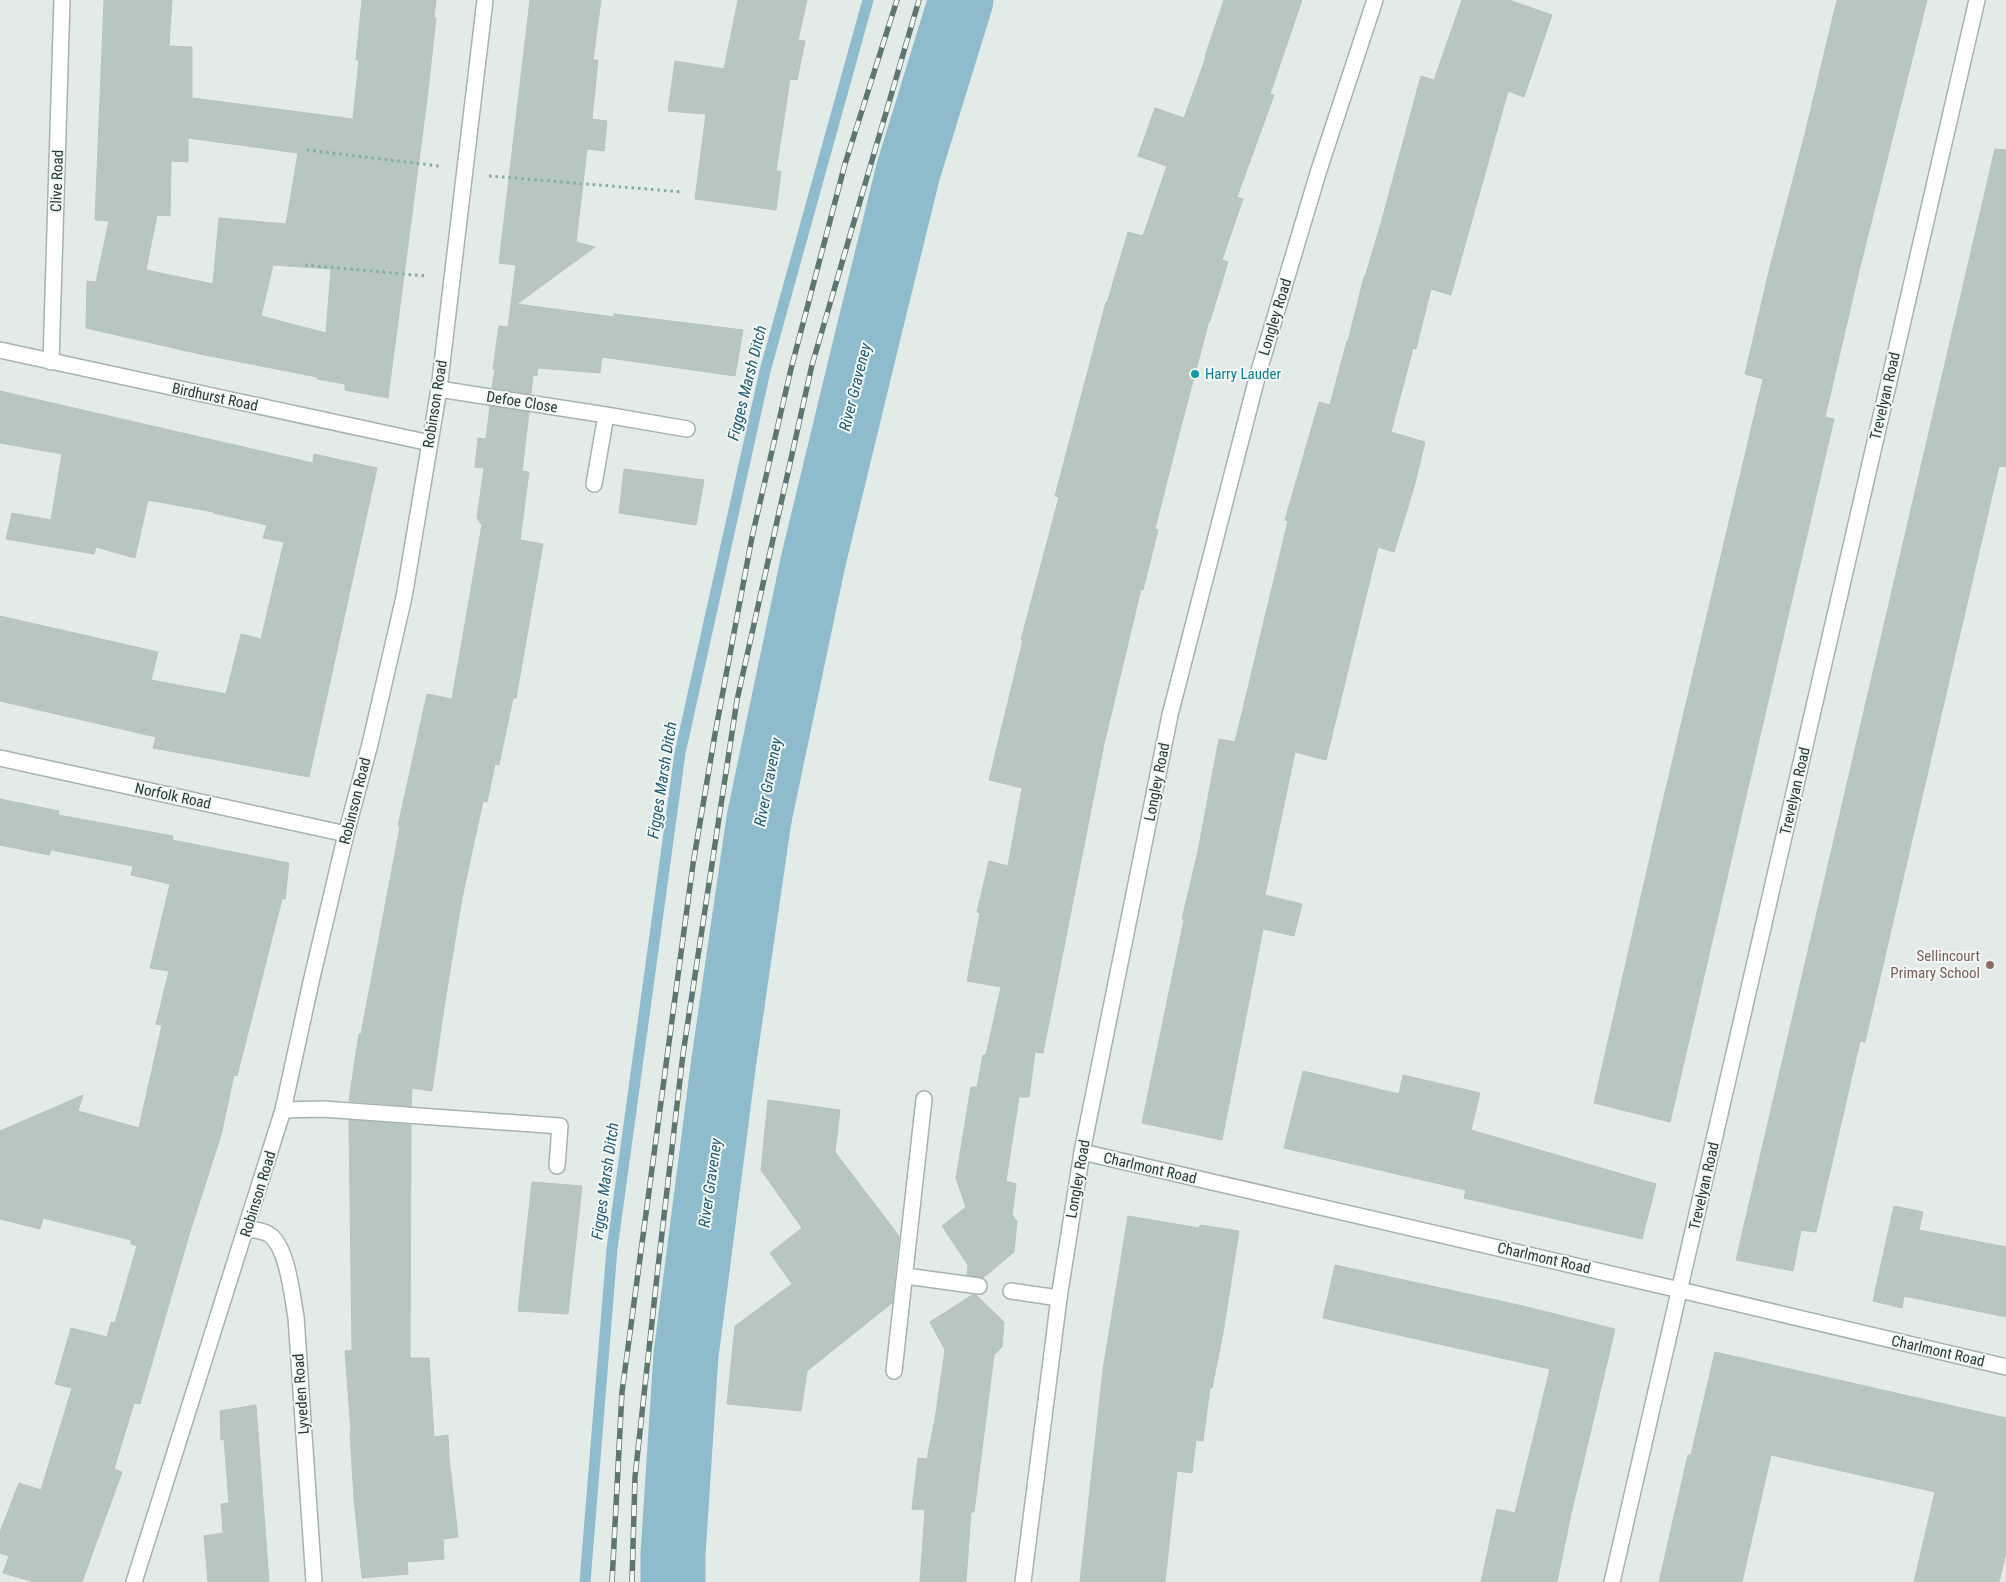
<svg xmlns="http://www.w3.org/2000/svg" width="2006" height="1582" font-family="'Roboto Condensed',sans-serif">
<rect width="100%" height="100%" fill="#e2ebe8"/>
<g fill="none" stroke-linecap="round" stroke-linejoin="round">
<path stroke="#8fbccc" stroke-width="11" d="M 585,1582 L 612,1249 L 680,753 L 765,371 L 868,0"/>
<path stroke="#8fbccc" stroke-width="65" d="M 673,1582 L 673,1554 L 686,1355 L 724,1060 L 759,819 L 813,562 L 865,347 L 908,172 L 961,0"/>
</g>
<path fill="#b8c6c1" stroke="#b5c4c0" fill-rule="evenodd" d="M 104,0 L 172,0 L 169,46 L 192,47 L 192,98 L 353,119 L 359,60 L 356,60 L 362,0 L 436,0 L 434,18 L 436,18 L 427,99 L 388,398 L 345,390 L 345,384 L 317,379 L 317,377 L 200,354 L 86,328 L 87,281 L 96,282 L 109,221 L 95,220 ZM 188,138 L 298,153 L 286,224 L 219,218 L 213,284 L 146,270 L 157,215 L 170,216 L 171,161 L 188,162 ZM 273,265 L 331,269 L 326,333 L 261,316 Z
M 530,0 L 601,0 L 593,60 L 598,60 L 592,119 L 607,121 L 604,151 L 587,149 L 576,242 L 595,247 L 517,304 L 614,317 L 614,314 L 743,330 L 735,376 L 602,357 L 600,373 L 538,368 L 537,376 L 533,375 L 531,394 L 492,388 L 495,370 L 493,369 L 499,326 L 508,327 L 516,265 L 499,263 Z
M 738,0 L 807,0 L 798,40 L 805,41 L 797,80 L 790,79 L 776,171 L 781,171 L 776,210 L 695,199 L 706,114 L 668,111 L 675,61 L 724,69 Z
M 1224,0 L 1302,0 L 1270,94 L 1274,95 L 1237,197 L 1243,199 L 1222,260 L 1228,262 L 1210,321 L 1209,321 L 1181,426 L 1155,529 L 1158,530 L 1143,590 L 1141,589 L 1104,744 L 1043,1053 L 1035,1052 L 1029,1097 L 1019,1097 L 1006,1181 L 1016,1184 L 1012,1215 L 1017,1221 L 1014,1252 L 983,1278 L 967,1275 L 968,1265 L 942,1226 L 966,1207 L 956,1178 L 971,1087 L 977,1087 L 983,1055 L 986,1055 L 1001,987 L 967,981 L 980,913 L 977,912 L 989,861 L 1008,866 L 1022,788 L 989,780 L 1023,640 L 1021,640 L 1059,497 L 1055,496 L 1106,302 L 1107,303 L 1128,232 L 1143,236 L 1167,166 L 1138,156 L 1155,108 L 1184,118 L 1206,57 L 1205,56 Z
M 1462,0 L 1509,0 L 1552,15 L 1524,97 L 1508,91 L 1451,295 L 1431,289 L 1416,349 L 1413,348 L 1391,432 L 1425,442 L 1414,487 L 1394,552 L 1378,547 L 1326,760 L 1295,752 L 1265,895 L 1302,904 L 1294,936 L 1263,929 L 1222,1140 L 1142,1123 L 1184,920 L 1182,919 L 1198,851 L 1219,739 L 1235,742 L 1288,521 L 1285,520 L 1319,402 L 1330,405 L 1347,341 L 1348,341 L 1364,277 L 1365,277 L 1383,216 L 1421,76 L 1434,80 Z
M 1837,0 L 1927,0 L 1859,271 L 1825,417 L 1834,419 L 1670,1122 L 1594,1103 L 1659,818 L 1763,379 L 1745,374 L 1769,271 L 1805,134 Z
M 1995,149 L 2006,150 L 2006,467 L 1999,466 L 1865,1042 L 1860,1041 L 1816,1232 L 1801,1230 L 1793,1271 L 1736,1260 Z
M 0,391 L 313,463 L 314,454 L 377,468 L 309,777 L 153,748 L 156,737 L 0,701 L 0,616 L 158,652 L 151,680 L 226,694 L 241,634 L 261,639 L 284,542 L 263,538 L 267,525 L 213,513 L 214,512 L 148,500 L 135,558 L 96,547 L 94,554 L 6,539 L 12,513 L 51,520 L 62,454 L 0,443 Z
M 490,406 L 529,412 L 522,471 L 529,472 L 520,540 L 543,544 L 516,698 L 513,698 L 499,765 L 495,764 L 487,802 L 483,801 L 462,898 L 445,1001 L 432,1091 L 412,1088 L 411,1106 L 349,1101 L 355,1060 L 359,1034 L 361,1034 L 400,827 L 398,826 L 427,694 L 452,699 L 482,525 L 477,518 L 484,468 L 475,467 L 478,438 L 486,439 Z
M 624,469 L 704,480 L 696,525 L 619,513 Z
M 0,799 L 59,811 L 58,815 L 173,836 L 172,840 L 289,863 L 285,899 L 282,899 L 237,1076 L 234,1075 L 221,1135 L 189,1235 L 140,1404 L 134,1403 L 114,1469 L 122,1472 L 82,1582 L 34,1582 L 3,1573 L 9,1556 L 0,1553 L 0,1532 L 19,1483 L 41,1490 L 72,1388 L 55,1384 L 71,1328 L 107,1337 L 111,1322 L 115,1323 L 137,1246 L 131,1244 L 131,1240 L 43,1218 L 40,1229 L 0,1219 L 0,1131 L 83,1095 L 78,1111 L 139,1128 L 162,1025 L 156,1024 L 169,971 L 150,968 L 170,884 L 131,875 L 133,866 L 51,850 L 49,855 L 0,845 Z
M 1303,1071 L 1399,1094 L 1403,1075 L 1480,1093 L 1471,1130 L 1656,1184 L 1642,1239 L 1464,1198 L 1466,1190 L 1284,1148 Z
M 768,1100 L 840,1110 L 835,1152 L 899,1236 L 892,1303 L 807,1371 L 801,1411 L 727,1404 L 735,1326 L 792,1284 L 770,1253 L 802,1228 L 761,1170 Z
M 349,1120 L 411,1125 L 410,1358 L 429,1358 L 434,1437 L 448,1435 L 449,1457 L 458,1537 L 443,1539 L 444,1559 L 407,1562 L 408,1574 L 362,1578 L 354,1498 L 350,1432 L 351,1432 L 345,1351 L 352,1350 Z
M 532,1182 L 582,1186 L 568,1314 L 518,1311 Z
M 1894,1206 L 1923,1212 L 1919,1230 L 2006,1247 L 2006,1317 L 1904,1296 L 1902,1308 L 1873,1301 Z
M 1128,1216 L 1199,1228 L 1200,1225 L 1239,1231 L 1223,1333 L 1212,1388 L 1210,1388 L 1203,1441 L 1196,1440 L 1192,1473 L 1177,1471 L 1165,1582 L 1080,1582 L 1103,1370 Z
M 1335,1265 L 1523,1306 L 1615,1329 L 1571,1514 L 1557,1582 L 1481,1582 L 1497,1509 L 1515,1513 L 1550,1369 L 1323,1318 Z
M 972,1295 L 976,1295 L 1004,1322 L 1002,1347 L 994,1355 L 974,1512 L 971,1512 L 966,1582 L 920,1582 L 925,1510 L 912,1509 L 918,1458 L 927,1459 L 935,1419 L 945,1350 L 930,1322 Z
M 1715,1352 L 2006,1418 L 2006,1552 L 1999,1582 L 1914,1582 L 1935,1492 L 1771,1455 L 1742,1582 L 1659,1582 L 1688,1455 L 1691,1455 Z
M 256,1405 L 269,1582 L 208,1582 L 204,1536 L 223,1533 L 221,1504 L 229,1503 L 224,1439 L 221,1440 L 220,1411 Z"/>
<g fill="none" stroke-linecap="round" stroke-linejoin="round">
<g stroke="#a5b3af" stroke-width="18">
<path id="lane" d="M 283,1110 L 323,1109 L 560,1126 L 557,1166
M 906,1276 L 979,1286
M 1011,1291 L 1059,1298
M 894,1371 L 924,1099"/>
</g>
<g stroke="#a5b3af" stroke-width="18">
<path id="street" d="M 0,350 L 430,443
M 51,362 L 62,0
M 439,389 L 606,415 L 687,429
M 594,484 L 606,415
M 0,758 L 346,834
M 1082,1152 L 1680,1290 L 2006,1367
M 247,1229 C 254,1230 263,1230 270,1235 C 288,1249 292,1296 296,1317 L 314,1582
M 134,1582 L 283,1110 L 311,982 L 346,834 L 370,744 L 404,597 L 439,389 L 485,0
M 1023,1582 L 1059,1298 L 1082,1152 L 1170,715 L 1258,374 L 1318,173 L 1375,0
M 1612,1582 L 1977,0"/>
</g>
<path stroke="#85aca4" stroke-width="3" stroke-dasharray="2.5 4" stroke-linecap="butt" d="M 307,150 L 439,166
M 489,176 L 683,192
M 305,265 L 426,276"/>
<use href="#lane" stroke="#fff" stroke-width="15"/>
<use href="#street" stroke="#fff" stroke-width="15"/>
<g stroke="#5e7672" stroke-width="5.5">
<path id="rail" d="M 612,1582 L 622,1392 L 693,864 L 715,734 L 752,537 L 791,369 L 845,164 L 897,0
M 632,1582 L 635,1477 L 658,1267 L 683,1054 L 737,700 L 812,365 L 919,0"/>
</g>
<use href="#rail" stroke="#f3f8f6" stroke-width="4" stroke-dasharray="11" stroke-linecap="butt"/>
</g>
<circle fill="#0f9aa8" stroke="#f3f8f6" stroke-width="2" cx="1195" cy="374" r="5"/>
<circle fill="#8d6e63" stroke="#f3f8f6" stroke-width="2" cx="1990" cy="965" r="5"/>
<g text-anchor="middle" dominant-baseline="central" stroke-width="4" stroke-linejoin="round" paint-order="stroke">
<g font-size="15" fill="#243b37" stroke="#f3f8f6">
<text transform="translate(57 181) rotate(-88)">Clive Road</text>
<text transform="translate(1275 317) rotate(-73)">Longley Road</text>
<text transform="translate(1885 396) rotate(-77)">Trevelyan Road</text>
<text transform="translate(215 397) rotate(12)">Birdhurst Road</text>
<text transform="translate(522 402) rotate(9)">Defoe Close</text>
<text transform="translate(435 404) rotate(-81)">Robinson Road</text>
<text transform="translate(1157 782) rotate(-79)">Longley Road</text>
<text transform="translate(1795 791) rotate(-77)">Trevelyan Road</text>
<text transform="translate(173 796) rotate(12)">Norfolk Road</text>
<text transform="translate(355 801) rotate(-76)">Robinson Road</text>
<text transform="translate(1150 1168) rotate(13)">Charlmont Road</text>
<text transform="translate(1078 1179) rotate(-80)">Longley Road</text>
<text transform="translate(1704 1186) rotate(-77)">Trevelyan Road</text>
<text transform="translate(258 1194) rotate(-73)">Robinson Road</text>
<text transform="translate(1544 1258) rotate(13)">Charlmont Road</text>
<text transform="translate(1938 1351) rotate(13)">Charlmont Road</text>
<text transform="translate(301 1394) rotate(-94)">Lyveden Road</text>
</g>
<g font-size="15" fill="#0d838f" stroke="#f3f8f6" text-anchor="start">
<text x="1205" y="374">Harry Lauder</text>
</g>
<g font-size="15" fill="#785e54" stroke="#f3f8f6" text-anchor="end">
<text x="1980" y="956">Sellincourt<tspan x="1980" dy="17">Primary School</tspan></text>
</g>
<g font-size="16" font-style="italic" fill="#235d72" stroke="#f3f8f6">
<text transform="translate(747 383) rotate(-76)">Figges Marsh Ditch</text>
<text transform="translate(855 387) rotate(-76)">River Graveney</text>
<text transform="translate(662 780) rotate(-81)">Figges Marsh Ditch</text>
<text transform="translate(768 782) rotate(-79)">River Graveney</text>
<text transform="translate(605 1181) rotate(-82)">Figges Marsh Ditch</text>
<text transform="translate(710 1183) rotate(-82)">River Graveney</text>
</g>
</g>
</svg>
